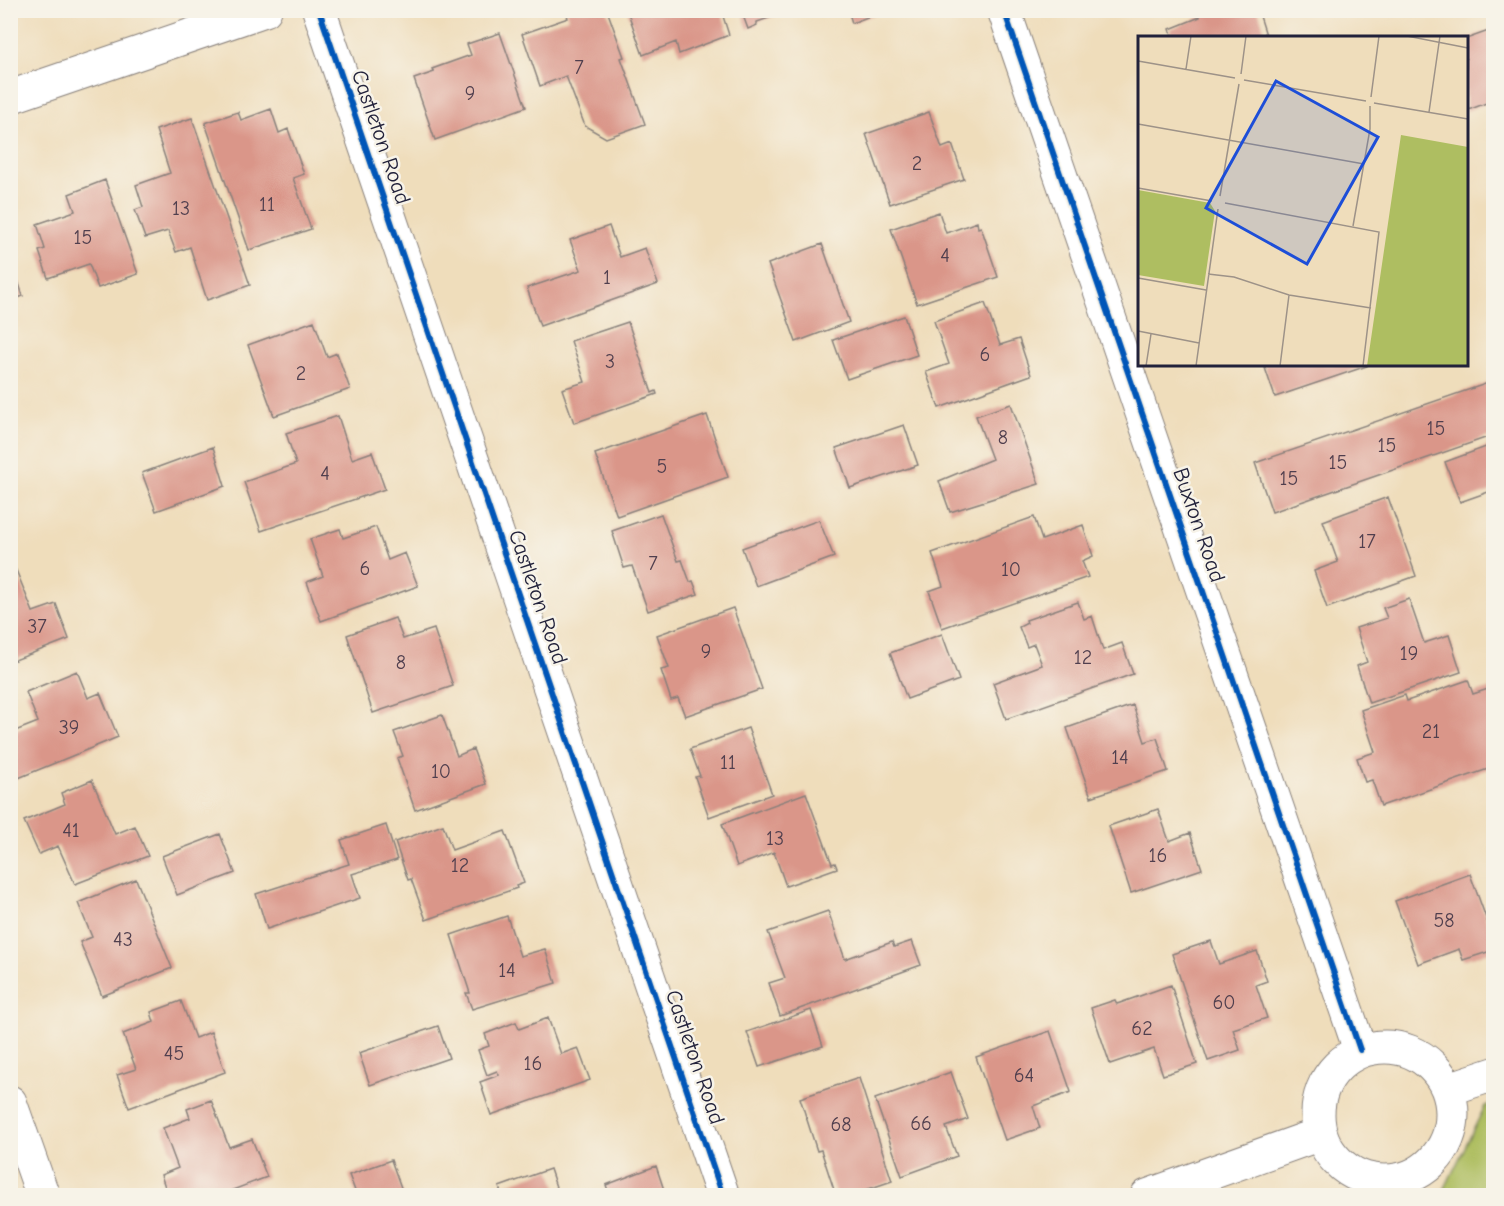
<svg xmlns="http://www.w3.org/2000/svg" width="1504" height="1206" font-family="'Comic Neue',sans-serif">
<rect width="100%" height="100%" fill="#f7f3e8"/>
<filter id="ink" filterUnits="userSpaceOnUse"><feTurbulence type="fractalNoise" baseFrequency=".0167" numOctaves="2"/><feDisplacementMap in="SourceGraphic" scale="12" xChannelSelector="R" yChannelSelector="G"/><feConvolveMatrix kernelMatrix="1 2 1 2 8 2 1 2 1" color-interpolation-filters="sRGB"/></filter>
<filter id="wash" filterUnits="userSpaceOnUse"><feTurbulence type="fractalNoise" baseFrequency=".008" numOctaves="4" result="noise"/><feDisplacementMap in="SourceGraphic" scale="24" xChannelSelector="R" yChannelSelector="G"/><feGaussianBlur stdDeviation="1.35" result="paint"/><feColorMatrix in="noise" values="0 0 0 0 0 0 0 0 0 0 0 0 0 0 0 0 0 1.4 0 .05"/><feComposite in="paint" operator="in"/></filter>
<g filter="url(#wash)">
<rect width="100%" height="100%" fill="#efddbb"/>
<path fill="#aebe61" stroke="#68704e" stroke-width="1.5" d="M 1493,1103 L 1493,1195 L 1446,1195 L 1444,1190 L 1485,1106 Z"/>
<g id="blocks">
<path fill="#da9689" d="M 568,10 L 607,10 L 624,57 L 621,58 L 645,124 L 606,138 L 585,126 L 566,76 L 540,86 L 522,34 L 568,18 L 566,11 Z
M 627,10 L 721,10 L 729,35 L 679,54 L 676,42 L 643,55 Z
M 741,10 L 789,10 L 789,11 L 757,22 L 757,25 L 748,29 Z
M 848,10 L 883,10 L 883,11 L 852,23 Z
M 1198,10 L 1258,10 L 1267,38 L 1173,38 L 1170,29 L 1200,17 Z
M 1494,29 L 1494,100 L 1466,111 L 1466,39 Z
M 500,33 L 526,107 L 435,140 L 414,79 L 434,72 L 432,69 L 471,55 L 467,44 Z
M 271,109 L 279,133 L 288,129 L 304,174 L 293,178 L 311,229 L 249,250 L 205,123 L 238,112 L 241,120 Z
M 929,112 L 942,148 L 952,144 L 964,179 L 890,204 L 866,134 Z
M 192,118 L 250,285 L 207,300 L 190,247 L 176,252 L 168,231 L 145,238 L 135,210 L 143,207 L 136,185 L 170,173 L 156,130 Z
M 105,180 L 138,274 L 98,288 L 89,264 L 48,278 L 39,251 L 45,249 L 37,224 L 75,211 L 69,194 Z
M 939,212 L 946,233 L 977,222 L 978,228 L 981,227 L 998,277 L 917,304 L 891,229 Z
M 609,226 L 620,257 L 645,248 L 658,284 L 540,326 L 527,288 L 581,270 L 570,240 Z
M 822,244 L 849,322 L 796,342 L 768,264 Z
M 11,259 L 23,296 L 10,301 L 10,260 Z
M 985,303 L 1000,345 L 1019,339 L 1031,375 L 939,408 L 926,372 L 949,364 L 934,321 Z
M 904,316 L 917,355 L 847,379 L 833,340 Z
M 314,321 L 327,357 L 337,353 L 350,389 L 274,416 L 248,345 Z
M 628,322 L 652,393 L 656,391 L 657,394 L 574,423 L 562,389 L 585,382 L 571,341 Z
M 1267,364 L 1367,364 L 1367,366 L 1275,397 L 1264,365 Z
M 1494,381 L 1494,435 L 1272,512 L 1255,463 Z
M 1011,404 L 1039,484 L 950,512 L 939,481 L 992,459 L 976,416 Z
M 707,415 L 728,477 L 617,516 L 595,454 Z
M 338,416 L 352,459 L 372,452 L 385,489 L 261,531 L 244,482 L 296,464 L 286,433 Z
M 904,425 L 918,465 L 850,488 L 836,448 Z
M 1494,444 L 1494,490 L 1460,502 L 1445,462 Z
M 213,447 L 225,486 L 156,511 L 142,473 Z
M 1388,497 L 1416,576 L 1327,608 L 1314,571 L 1338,562 L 1323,521 Z
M 661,514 L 678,561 L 682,560 L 690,582 L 693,581 L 698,594 L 648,611 L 632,566 L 624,568 L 612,531 Z
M 1034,517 L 1042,540 L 1083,525 L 1093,556 L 1082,561 L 1088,577 L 942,628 L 929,591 L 943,586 L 932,553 Z
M 819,520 L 834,557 L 756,586 L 742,548 Z
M 376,527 L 388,560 L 405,553 L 418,586 L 321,621 L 307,582 L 323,576 L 310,539 L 340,529 L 343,538 Z
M 16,570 L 33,612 L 56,604 L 69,639 L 10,662 L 10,572 Z
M 1409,599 L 1424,643 L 1449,635 L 1461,672 L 1369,703 L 1357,666 L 1367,662 L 1356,628 L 1387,618 L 1383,608 Z
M 1078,602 L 1084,619 L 1092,616 L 1103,650 L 1122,643 L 1133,674 L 1006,719 L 993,683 L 1042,665 L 1034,644 L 1027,647 L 1019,627 L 1027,623 L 1026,620 Z
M 733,608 L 762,689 L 685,716 L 678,698 L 671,700 L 661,670 L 669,668 L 657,635 Z
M 395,618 L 403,639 L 434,629 L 453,686 L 373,713 L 347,635 Z
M 942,634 L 959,680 L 907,699 L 890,653 Z
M 77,671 L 88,698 L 100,693 L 118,737 L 16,779 L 10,766 L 10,733 L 38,722 L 26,692 Z
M 1468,680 L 1473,694 L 1494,687 L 1494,767 L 1381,806 L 1372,780 L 1365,782 L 1357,758 L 1375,752 L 1361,710 L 1405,695 L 1407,701 Z
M 1133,705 L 1145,742 L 1157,738 L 1168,771 L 1091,797 L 1067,728 Z
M 442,715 L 457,756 L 473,749 L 486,784 L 415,810 L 397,758 L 403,756 L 394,732 Z
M 748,728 L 772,794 L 709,817 L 695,777 L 700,776 L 690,749 Z
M 92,780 L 115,834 L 135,826 L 148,856 L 75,884 L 58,846 L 39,854 L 24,821 L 65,804 L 61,793 Z
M 806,793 L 832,864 L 835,863 L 837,868 L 786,886 L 774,852 L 737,866 L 722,824 Z
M 1158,809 L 1169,841 L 1190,833 L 1202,869 L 1131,893 L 1109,826 Z
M 386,825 L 397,860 L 352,874 L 360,898 L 267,929 L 256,894 L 349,864 L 341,840 Z
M 443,825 L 452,850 L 505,831 L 524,883 L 516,886 L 517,888 L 426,920 L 411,879 L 408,880 L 395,842 Z
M 220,834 L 235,873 L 177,895 L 162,856 Z
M 1470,874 L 1494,940 L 1494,950 L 1463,960 L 1459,949 L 1418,964 L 1395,901 Z
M 136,879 L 172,968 L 102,996 L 80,942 L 92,937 L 78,903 Z
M 828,911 L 845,959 L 892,942 L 894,947 L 912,941 L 921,965 L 780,1016 L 769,983 L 785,978 L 768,932 Z
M 507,916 L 520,956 L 545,949 L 556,983 L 472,1009 L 466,993 L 470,993 L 451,935 Z
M 1211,941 L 1219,964 L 1257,951 L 1267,981 L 1256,985 L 1267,1018 L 1233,1029 L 1240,1050 L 1208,1061 L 1172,954 Z
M 1171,985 L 1197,1064 L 1163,1075 L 1154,1049 L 1110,1064 L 1091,1008 L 1115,1000 L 1117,1004 Z
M 181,1001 L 195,1038 L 211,1032 L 225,1072 L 129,1108 L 117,1075 L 136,1069 L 123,1034 L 154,1022 L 151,1012 Z
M 811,1010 L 823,1046 L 759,1067 L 747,1032 Z
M 548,1018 L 561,1054 L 578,1048 L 590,1080 L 491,1115 L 480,1082 L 499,1075 L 497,1071 L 487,1075 L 478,1050 L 489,1046 L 485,1034 L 516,1022 L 519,1029 Z
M 438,1026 L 449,1058 L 370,1085 L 359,1053 Z
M 1050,1031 L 1071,1092 L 1033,1106 L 1040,1128 L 1005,1140 L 976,1057 Z
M 951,1072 L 968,1119 L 946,1127 L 957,1156 L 902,1176 L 875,1099 Z
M 859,1078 L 892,1181 L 848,1196 L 836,1196 L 821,1150 L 817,1151 L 800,1098 Z
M 211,1100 L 229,1147 L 252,1139 L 267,1177 L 217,1196 L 168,1196 L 161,1175 L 178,1168 L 163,1128 L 190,1118 L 187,1109 Z
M 391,1160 L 404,1196 L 357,1196 L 349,1175 Z
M 656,1166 L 666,1196 L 610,1196 L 606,1185 Z
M 550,1169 L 559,1196 L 502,1196 L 499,1187 Z"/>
</g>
</g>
<g filter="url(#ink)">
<use href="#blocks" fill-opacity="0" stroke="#88807b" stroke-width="1.5"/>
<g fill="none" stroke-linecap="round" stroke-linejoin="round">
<g stroke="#88807b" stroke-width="35">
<path id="street" d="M 319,10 L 723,1196
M 1004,10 L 1360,1050
M 10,97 L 265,10
M1318 1114a67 67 0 1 1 134 0a67 67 0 1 1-134 0Z
M 1449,1089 L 1494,1074
M 10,1102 L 43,1196
M 1147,1196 L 1320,1134"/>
</g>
<use href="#street" stroke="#fff" stroke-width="33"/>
<g stroke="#f7f3e8" stroke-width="10">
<path id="cycleway" d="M 319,10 L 723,1196
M 1004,10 L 1360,1050"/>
</g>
<use href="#cycleway" stroke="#0057b8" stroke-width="6"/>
</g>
</g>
<g text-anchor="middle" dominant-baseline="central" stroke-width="5" stroke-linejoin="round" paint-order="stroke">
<g font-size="20" fill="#503f4e">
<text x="579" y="67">7</text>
<text x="470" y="93">9</text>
<text x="917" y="163">2</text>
<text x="267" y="204">11</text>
<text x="181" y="208">13</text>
<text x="83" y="237">15</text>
<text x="945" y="255">4</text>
<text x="607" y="277">1</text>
<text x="985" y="354">6</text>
<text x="610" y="361">3</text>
<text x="301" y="373">2</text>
<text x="1436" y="428">15</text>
<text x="1003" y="437">8</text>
<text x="1387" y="445">15</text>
<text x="1338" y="462">15</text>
<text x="662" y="466">5</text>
<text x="325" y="473">4</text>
<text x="1289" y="478">15</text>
<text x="1367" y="541">17</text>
<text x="653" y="563">7</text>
<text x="365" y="568">6</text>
<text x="1011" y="569">10</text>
<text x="37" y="626">37</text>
<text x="706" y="651">9</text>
<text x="1409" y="653">19</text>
<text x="1083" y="657">12</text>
<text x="401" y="662">8</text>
<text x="69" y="727">39</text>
<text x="1431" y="731">21</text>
<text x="1120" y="757">14</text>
<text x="728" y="762">11</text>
<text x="441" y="771">10</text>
<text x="71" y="830">41</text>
<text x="775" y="838">13</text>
<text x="1158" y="855">16</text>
<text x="460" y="865">12</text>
<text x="1444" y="920">58</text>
<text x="123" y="939">43</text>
<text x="507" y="970">14</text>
<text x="1224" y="1002">60</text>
<text x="1142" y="1028">62</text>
<text x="174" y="1053">45</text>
<text x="533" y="1063">16</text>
<text x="1024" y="1075">64</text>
<text x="921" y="1123">66</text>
<text x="841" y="1124">68</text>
</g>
<g font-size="22" fill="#22223b" stroke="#f7f3e8">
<text transform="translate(381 137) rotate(71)">Castleton Road</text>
<text transform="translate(1199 525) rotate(71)">Buxton Road</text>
<text transform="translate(538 597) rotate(71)">Castleton Road</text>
<text transform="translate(695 1057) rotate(71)">Castleton Road</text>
</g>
</g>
<g transform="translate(1138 36)">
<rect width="330" height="330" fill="#efddbb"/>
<path d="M 263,99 L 330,111 L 330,330 L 229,330 ZM 0,154 L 72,167 L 77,175 L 66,250 L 0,239 Z" fill="#aebe61"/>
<path fill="none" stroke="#9d9288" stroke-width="1.5" d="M 269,0 L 330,12M 0,25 L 97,42M 48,33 L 53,0M 103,38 L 108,0M 106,44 L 228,65M 233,61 L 241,0M 236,67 L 330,83M 291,76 L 302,0M 0,88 L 226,128M 0,152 L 74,165M 82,160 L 101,48M 87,167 L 241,196 L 225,330M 215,190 L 232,93 L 232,70M 70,238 L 96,241 L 151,259 L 233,272M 0,242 L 68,254M 0,295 L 61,307M 8,330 L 13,298M 58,330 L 80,173M 142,330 L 151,259"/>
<path fill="#1d4ed8" fill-opacity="0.15" stroke="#1d4ed8" stroke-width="3" d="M 138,45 L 240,101 L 169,228 L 68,172 Z"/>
<rect width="330" height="330" fill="none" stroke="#22223b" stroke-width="3"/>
</g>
<rect width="1504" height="1206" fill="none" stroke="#f7f3e8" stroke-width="36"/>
</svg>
